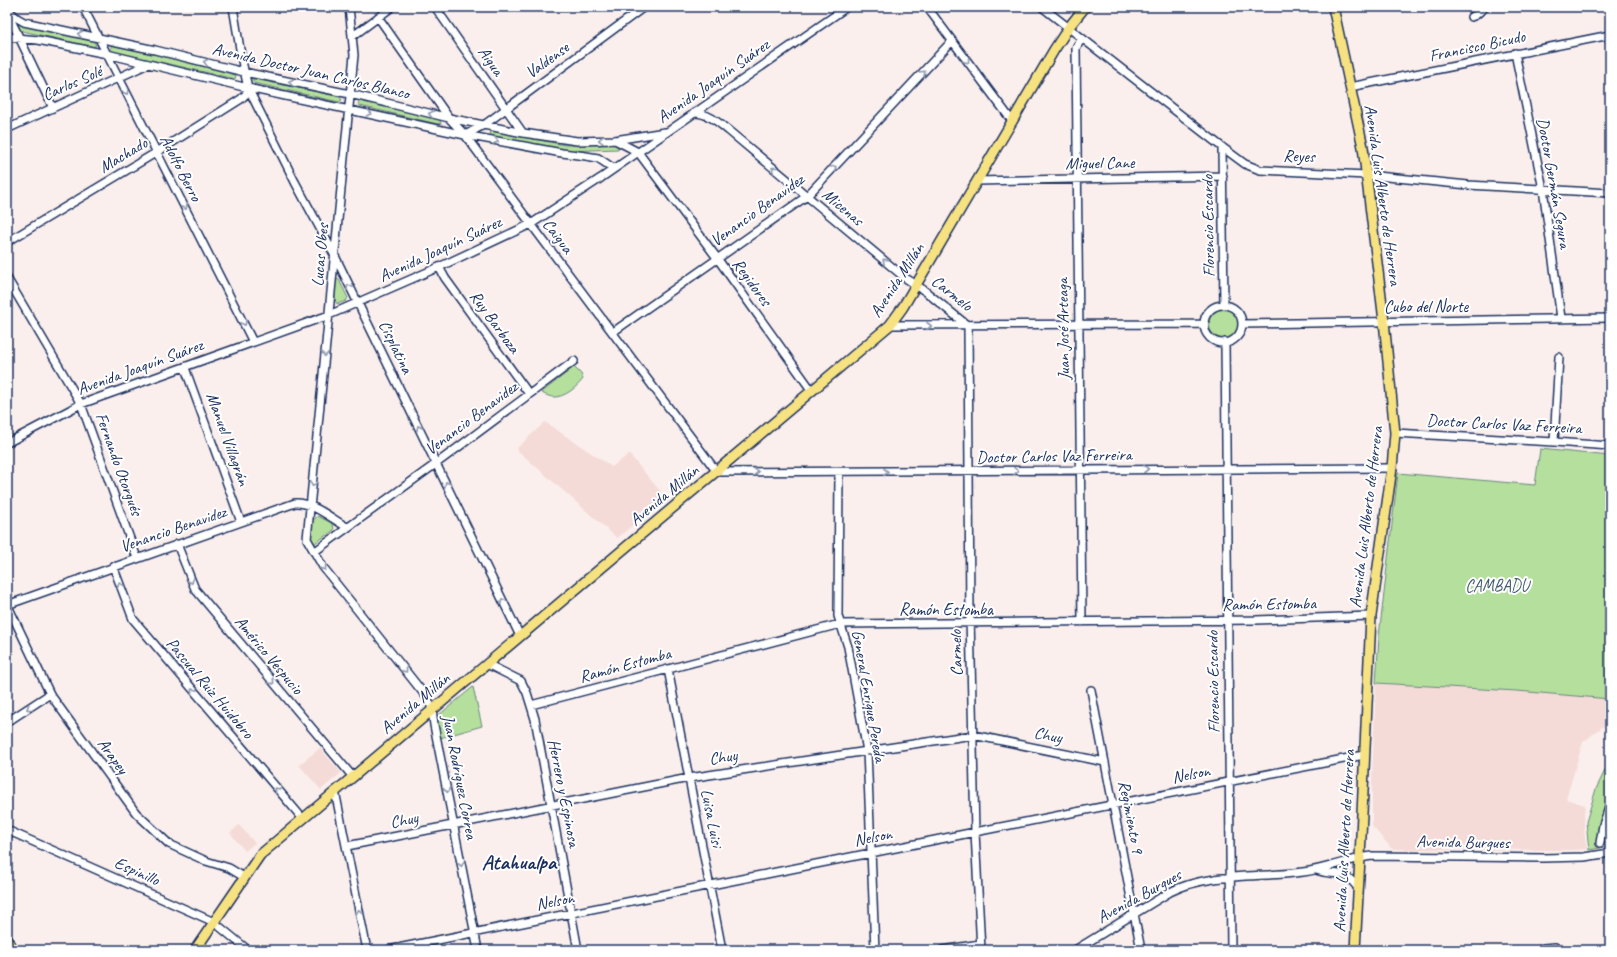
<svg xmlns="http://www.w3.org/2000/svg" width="1617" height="957" font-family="Caveat,sans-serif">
<rect width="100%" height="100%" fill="#faefed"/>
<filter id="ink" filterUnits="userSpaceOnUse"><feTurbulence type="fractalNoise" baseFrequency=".025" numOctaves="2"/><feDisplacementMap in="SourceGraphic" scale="8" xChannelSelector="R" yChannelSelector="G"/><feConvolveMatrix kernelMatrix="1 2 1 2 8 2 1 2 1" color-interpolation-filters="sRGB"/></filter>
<g filter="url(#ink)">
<path fill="#f4dbd7" d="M 545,422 L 612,467 L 629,454 L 666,498 L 617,538 L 516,449 Z
M 1376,683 L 1518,691 L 1610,699 L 1610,721 L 1583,742 L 1566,799 L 1585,805 L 1584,814 L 1584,831 L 1587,849 L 1571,850 L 1392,849 L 1372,826 L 1372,781 Z
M 320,748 L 341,773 L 321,790 L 299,765 Z
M 239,825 L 255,843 L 245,851 L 230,833 Z"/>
<path fill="#b5df9c" stroke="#68877d" d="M 19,24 L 93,41 L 96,45 L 93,47 L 18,30 L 17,26 Z
M 111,45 L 145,52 L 236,75 L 235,79 L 111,51 Z
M 254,78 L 340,97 L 342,100 L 339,102 L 254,83 L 252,81 Z
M 359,101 L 439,119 L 441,123 L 438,124 L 360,106 L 358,105 Z
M 492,131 L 565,145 L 618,144 L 618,149 L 566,151 L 492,136 L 490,133 Z
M 338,278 L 348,298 L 346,301 L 337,304 C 333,298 334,283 338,278 Z
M1209 324a15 15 0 1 1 30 0a15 15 0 1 1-30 0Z
M 574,367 L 581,374 L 583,379 C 577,387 564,398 553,397 C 549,397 545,394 541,393 Z
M 1540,449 L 1610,456 L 1610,699 L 1517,691 L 1376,683 L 1379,636 L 1398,473 L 1535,485 Z
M 318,516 L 333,524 L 334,530 L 315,543 L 312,541 L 311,538 L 313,520 Z
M 473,687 L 482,726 L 440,738 L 437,721 L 439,715 Z
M 1610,760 L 1610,846 L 1589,850 L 1586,822 L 1596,789 Z"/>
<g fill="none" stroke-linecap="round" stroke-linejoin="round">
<g stroke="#1b2f5e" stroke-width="10">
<path id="minor" d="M 83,7 L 253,342
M 233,7 L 242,61 L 248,88 L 295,182 L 335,256 L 520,636
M 349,7 L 354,55 L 307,539 L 323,567 L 428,699 L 432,709 L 434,725 L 478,950
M 435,7 L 523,133
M 927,7 L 1012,121
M 1042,7 L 1222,147 L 1245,164 L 1260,170 L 1367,175 L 1468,185 L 1610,193
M 7,9 L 17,18 L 24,22 L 155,50 L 244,72 L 350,94 L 449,118 L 523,133 L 577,141 L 615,140 L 665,132
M 7,12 L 53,108
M 378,17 L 449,118 L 465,135 L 531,224 L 717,472 C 942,472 1167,469 1392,468
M 1471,17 L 1476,15 L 1485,7
M 353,36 L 392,7
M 7,37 L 38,40 L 107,54 L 248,88 L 465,135 L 562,153 L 586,156 L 598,158 L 613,168
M 1515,53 L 1543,189 L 1561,318
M 1350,87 L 1610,35
M 694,113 C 708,113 718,122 729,131 L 904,277 L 925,291 L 968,326
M 7,129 L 148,64
M 465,135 L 484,125 L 644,7
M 615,140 L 638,152 L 717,258 L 812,391
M 1222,147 L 1224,305
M 977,181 L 1223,176
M 7,242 L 157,152 L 241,99 L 246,94 L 248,88
M 439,267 L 445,278 L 529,394
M 7,278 L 81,404 L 137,558
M1204 324a19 19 0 1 1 38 0a19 19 0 1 1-38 0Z
M 1242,324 L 1610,318
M 890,325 L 1205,324
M 968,326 L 970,617 L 975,832 L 981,950
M 613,332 L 807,196 L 952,41
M 1225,342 L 1231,950
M 185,368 L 241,522
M 1395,433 L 1554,442 L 1610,446
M 1554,442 L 1559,357
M 7,443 L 81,404 L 329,315 L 439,267 L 531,224 L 601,178 L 847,7
M 839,472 L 838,616 L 848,647 L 867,751 L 875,950
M 177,544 L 195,589 L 353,777
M 314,552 L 437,463 L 574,361
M 113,566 L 133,619 L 303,819
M 7,604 L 50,694 L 136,813 L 169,844 L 206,861 L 229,868 L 244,877
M 7,605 L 295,503 C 313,502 332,519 347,527
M 1082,622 L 1076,48 L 1082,38
M 487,664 L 521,681 L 527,693 L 535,719 L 578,950
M 668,669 L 722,950
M 1091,690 L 1141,950
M 531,705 L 840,624 L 1256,620 L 1371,616
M 7,722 L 50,694
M 335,791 L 367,950
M 7,830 L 214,922 L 248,950
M 1600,843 L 1603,825 L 1610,805
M 347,846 L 689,778 L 973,735 L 1105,762
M 1316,870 C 1338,878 1341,866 1358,888
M 1543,948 L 1555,947 L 1556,950
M 388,950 L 975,832 L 1364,755
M 942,950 L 980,944
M 1075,950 L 1170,892 C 1209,872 1261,878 1303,872 C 1327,869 1349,859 1372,856 L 1543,858 L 1584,857 L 1610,853"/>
</g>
<g stroke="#1b2f5e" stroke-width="12">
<path id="major" d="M 1333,7 L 1363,147 L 1384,321 L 1395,433 L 1392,468 L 1371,616 L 1360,858 L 1355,950
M 7,940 L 14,950
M 195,950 L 260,855 L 890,325 L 903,307 L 1054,50 L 1069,27 L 1085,7"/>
</g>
<use href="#minor" stroke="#fff" stroke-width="7"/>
<use href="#major" stroke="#f7e281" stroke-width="9"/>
</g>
<defs><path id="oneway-chevron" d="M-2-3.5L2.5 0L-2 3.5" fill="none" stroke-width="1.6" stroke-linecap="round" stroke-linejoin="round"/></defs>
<g stroke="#8d97ae">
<use href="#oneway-chevron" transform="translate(80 34) rotate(-168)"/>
<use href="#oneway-chevron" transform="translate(967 61) rotate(53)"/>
<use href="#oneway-chevron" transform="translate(206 62) rotate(-166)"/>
<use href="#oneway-chevron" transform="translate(923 73) rotate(-47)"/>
<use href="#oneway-chevron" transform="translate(291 82) rotate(-168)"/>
<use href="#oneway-chevron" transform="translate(126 92) rotate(63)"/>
<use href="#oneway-chevron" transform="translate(369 113) rotate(13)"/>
<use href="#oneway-chevron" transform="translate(431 114) rotate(-166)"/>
<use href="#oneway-chevron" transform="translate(601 140) rotate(179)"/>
<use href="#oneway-chevron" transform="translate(496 141) rotate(11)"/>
<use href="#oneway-chevron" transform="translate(834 168) rotate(-47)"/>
<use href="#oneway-chevron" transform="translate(774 169) rotate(-141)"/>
<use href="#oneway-chevron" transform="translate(185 207) rotate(63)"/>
<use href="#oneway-chevron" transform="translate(885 261) rotate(-140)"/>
<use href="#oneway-chevron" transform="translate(349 287) rotate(-115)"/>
<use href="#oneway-chevron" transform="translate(244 323) rotate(63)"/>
<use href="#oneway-chevron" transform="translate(929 326)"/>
<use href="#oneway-chevron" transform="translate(325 354) rotate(96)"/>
<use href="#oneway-chevron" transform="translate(419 428) rotate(-116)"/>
<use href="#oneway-chevron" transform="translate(1146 469)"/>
<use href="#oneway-chevron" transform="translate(1016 471) rotate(-1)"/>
<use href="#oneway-chevron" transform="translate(756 472)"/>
<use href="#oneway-chevron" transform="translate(886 472)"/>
<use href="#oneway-chevron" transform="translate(313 484) rotate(96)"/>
<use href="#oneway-chevron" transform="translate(447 484) rotate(-116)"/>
<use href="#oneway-chevron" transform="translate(324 568) rotate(55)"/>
<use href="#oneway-chevron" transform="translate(191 581) rotate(67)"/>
<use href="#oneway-chevron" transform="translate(120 585) rotate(-110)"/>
<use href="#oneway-chevron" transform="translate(503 601) rotate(-116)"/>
<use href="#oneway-chevron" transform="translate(405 670) rotate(51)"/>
<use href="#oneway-chevron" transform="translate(272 682) rotate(49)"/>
<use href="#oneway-chevron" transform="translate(193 691) rotate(-130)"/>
<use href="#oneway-chevron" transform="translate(29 708) rotate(147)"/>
<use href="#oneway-chevron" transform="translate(277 790) rotate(-131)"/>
<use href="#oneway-chevron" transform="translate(447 790) rotate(79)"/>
<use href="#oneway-chevron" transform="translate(461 864) rotate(79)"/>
<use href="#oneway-chevron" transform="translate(359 912) rotate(-101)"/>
</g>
</g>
<g text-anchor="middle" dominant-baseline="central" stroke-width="4" stroke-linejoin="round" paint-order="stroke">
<g font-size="17" fill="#1b2f5e" stroke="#fff">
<text transform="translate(1477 46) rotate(-12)">Francisco Bicudo</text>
<text transform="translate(547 60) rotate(-36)">Valdense</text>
<text transform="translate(491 61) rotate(55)">Aigua</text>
<text transform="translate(311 71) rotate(13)">Avenida Doctor Juan Carlos Blanco</text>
<text transform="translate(713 81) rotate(-35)">Avenida Joaquín Suárez</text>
<text transform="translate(72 83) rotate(-24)">Carlos Solé</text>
<text transform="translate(123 155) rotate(-31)">Machado</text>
<text transform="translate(1299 156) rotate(2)">Reyes</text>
<text transform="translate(1100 163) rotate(-1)">Miguel Cane</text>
<text transform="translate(181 168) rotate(63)">Adolfo Berro</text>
<text transform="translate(1554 183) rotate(80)">Doctor Germán Segura</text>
<text transform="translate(1383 195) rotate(82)">Avenida Luis Alberto de Herrera</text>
<text transform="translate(843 207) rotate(40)">Micenas</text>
<text transform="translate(757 210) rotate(-36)">Venancio Benavidez</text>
<text transform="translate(1208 226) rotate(-91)">Florencio Escardo</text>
<text transform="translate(558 236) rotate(53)">Caigua</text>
<text transform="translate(440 249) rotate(-25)">Avenida Joaquín Suárez</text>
<text transform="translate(320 255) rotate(-85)">Lucas Obes</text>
<text transform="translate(897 280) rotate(-57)">Avenida Millán</text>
<text transform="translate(752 282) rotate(54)">Regidores</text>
<text transform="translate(952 293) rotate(38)">Carmelo</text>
<text x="1426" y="306">Cubo del Norte</text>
<text transform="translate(495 322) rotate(54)">Ruy Barboza</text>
<text transform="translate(1063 329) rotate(-91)">Juan José Arteaga</text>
<text transform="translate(396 347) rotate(64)">Cisplatina</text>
<text transform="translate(140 367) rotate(-20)">Avenida Joaquín Suárez</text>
<text transform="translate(471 418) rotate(-37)">Venancio Benavidez</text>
<text transform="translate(1504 424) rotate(3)">Doctor Carlos Vaz Ferreira</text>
<text transform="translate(228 439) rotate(70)">Manuel Villagrán</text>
<text transform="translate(1054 456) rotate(-1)">Doctor Carlos Vaz Ferreira</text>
<text transform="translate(119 464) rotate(70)">Fernando Otorgués</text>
<text transform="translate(664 495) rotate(-40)">Avenida Millán</text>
<text transform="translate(1366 517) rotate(-83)">Avenida Luis Alberto de Herrera</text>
<text transform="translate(173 529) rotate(-19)">Venancio Benavidez</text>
<text transform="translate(1269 604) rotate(-1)">Ramón Estomba</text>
<text x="946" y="609">Ramón Estomba</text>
<text transform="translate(956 653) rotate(-92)">Carmelo</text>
<text transform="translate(269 655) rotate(50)">Américo Vespucio</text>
<text transform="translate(625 665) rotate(-15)">Ramón Estomba</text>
<text transform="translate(1213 682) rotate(-91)">Florencio Escardo</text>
<text transform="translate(210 688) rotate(50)">Pascual Ruiz Huidobro</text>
<text transform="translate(869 696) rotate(80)">General Enrique Pereda</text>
<text transform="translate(415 703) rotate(-40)">Avenida Millán</text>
<text transform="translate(1048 735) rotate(12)">Chuy</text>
<text transform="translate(113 756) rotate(54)">Arapey</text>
<text transform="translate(723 757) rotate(-8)">Chuy</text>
<text transform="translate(1191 774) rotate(-11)">Nelson</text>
<text transform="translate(460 777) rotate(79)">Juan Rodríguez Correa</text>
<text transform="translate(564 793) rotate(79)">Herrero y Espinosa</text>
<text transform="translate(1131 817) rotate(79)">Regimiento 9</text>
<text transform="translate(712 818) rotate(79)">Luisa Luisi</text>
<text transform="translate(404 820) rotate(-11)">Chuy</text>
<text transform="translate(873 837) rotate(-11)">Nelson</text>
<text transform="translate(1344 841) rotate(-87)">Avenida Luis Alberto de Herrera</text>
<text transform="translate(1463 842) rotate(1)">Avenida Burgues</text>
<text transform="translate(137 871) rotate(24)">Espinillo</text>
<text transform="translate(1139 896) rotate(-29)">Avenida Burgues</text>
<text transform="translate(555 901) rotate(-11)">Nelson</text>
</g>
<g font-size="17" fill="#425b6e" stroke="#fff">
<text x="1497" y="585">CAMBADU</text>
</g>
<g font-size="21" font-weight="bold" fill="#1b2f5e" stroke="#fff">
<text x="519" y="862">Atahualpa</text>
</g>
</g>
<rect width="1617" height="957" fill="none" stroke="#fff" stroke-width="24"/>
<rect x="12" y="12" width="1593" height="933" fill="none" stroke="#1b2f5e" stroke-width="1.5" filter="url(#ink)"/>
</svg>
